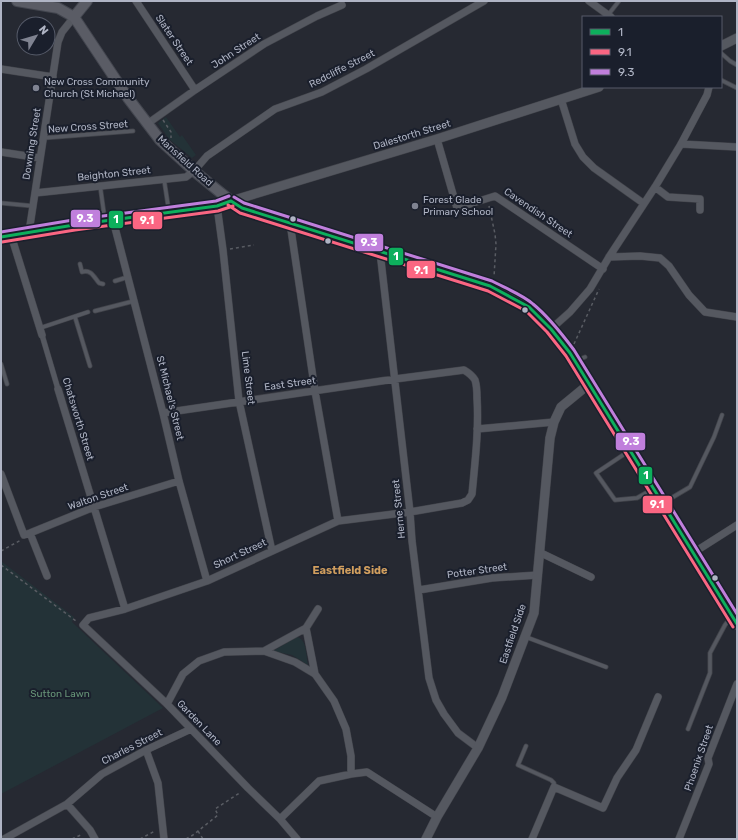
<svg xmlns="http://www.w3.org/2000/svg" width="738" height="840" font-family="Rubik,sans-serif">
<rect width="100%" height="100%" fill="#262932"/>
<path fill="#233237" d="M 166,117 L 180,137 L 182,135 L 196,155 L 192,158 L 169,139 L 158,123 Z
M 1,561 L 74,617 L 72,622 L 163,708 L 1,794 Z
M 297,637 C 307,639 306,656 308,665 L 292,655 L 273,651 Z"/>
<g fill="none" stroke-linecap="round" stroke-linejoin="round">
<g stroke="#42444b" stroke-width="5">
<path id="service" d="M 608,15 L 619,1
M 721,53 L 730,61 L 737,65
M 721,80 L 737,88
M 43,138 L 133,131
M 164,179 L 169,212
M 100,185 L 105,221
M 1,203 L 33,206
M 80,264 L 82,272 C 91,269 94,277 99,283 L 103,284
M 115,281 L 128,277
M 95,311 L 134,301
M 75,317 L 90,366
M 40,328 L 88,312
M 576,361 L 585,357
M 1,364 L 7,384
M 629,451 L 596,473 L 615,500 L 637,498 L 653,489
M 663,503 L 690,487 L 714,437 L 722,415
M 526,637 L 606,667
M 688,729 L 710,673 L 710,653 L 725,625 L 731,617
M 526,746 L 518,765 L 551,780 L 554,783 L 554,787"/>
</g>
<g stroke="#42444b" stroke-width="6">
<path id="pedestrian" d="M 42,335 L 58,389"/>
</g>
<g stroke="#42444b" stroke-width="8">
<path id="minor" d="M 136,1 L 195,90
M 589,1 L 611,17
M 1,69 L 53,77
M 561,99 L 575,144 L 583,157 L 594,168 L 643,203
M 147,124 L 195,90 L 264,44 L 317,16 L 342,5
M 437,139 L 457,208 L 495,196 L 603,269
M 681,144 L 737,147
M 1,152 L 40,158
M 655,187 L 668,197 L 700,199 L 700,210
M 35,193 L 186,177 L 194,171 L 207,156 L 275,109 L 322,92 L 366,69 L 484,1
M 217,206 L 223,250 L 239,401 L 272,551
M 113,220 L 163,413 L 179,481 L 207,581
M 290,223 L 315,391 L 338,521
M 29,232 L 58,42 L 62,32 L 74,17
M 11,235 L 42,335
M 1,237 L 74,225 L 217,206 L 231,201
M 380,252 L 410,512 L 412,541 L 429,678 L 436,700 L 444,714 L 458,733 L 478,748
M 609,257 L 640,256 L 660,258 L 669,266 L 689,295 L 705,312 L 737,317
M 551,329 L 570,312 L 590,289 L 609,257 L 655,187 L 681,144 L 707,95 L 709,87
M 58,389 L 125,609
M 163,413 L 395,379 L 464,370 C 469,373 472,375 475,380 C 477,386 477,392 477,398 C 479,430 475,462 472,494 L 468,500 L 462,503 L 410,512 L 338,521 L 207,581 L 125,609 L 89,618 L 83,625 L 167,704 L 248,788 L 280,819 L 297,839
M 477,429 L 554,422
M 1,474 L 24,535 L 30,533 L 94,507 L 179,481
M 30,533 L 47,576
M 539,552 L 591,577
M 693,553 L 737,525
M 419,590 L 492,578 L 538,575
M 306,628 L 315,674
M 264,651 L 306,628 L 318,609
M 167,704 L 183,674 L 199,661 L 224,652 L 264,651 L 295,662 L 315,674 L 334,701 L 346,729 L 351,756 L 351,774
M 146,750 L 158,783 L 164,839
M 67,804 L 90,830 L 95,839
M 280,819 L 319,781 L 351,774 L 367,772 L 437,817
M 4,839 L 67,804 L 102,774 L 146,750 L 191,729
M 532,839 L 554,787 L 603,808 L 617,778 L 636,750 L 658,697
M 679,839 L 709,764 L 708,758 L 737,684"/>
</g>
<g stroke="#42444b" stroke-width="10">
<path id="tertiary" d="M 721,46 L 737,38
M 231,201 L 437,139 L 599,87
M 426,839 L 437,817 L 478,748 L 502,697 L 534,613 L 550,438 L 554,422 L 561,407 L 589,384"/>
</g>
<g stroke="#43464f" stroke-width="12">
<path id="secondary" d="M 17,1 L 58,8 L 74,17 L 128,98 L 160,140 L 194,171 L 216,189 L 231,201 L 242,208 L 490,286 L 510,296 L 529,307 L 551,329 L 570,353 L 737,624
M 74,17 L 87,1"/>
</g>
<path stroke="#595c63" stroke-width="1.5" stroke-dasharray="3 3" stroke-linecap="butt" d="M 163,120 L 171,132 L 171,138
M 489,206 L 495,234 L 496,244 L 494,277
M 230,249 L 254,245
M 574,344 L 599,289
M 1,551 L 21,540
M 1,565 L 76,621
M 198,831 L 203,839
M 72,839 L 83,834
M 140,839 L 155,831
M 186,839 L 193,835 L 218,815 L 215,809 L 241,792"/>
<use href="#service" stroke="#555860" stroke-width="3.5"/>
<use href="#pedestrian" stroke="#555860" stroke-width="5"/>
<use href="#minor" stroke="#555860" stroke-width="7"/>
<use href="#tertiary" stroke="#555860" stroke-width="9"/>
<use href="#secondary" stroke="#5a5c65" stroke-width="10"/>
<g stroke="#1a1f2c" stroke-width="6">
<path id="bus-1" d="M 231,201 L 242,208 L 490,286 L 529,307 L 551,329 L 570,353 L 737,624
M 1,237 L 74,225 L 217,206 L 231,201"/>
</g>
<g stroke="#1a1f2c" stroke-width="6">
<path id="bus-2" d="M 228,205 L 240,213 L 488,291 L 526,311 L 547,332 L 566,356 L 733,627
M 2,242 L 75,230 L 218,211 L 233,206"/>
</g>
<g stroke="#1a1f2c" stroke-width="6">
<path id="bus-3" d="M 234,197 L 244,203 L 492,281 C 503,287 523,295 533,304 C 549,317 562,334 574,350 L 737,614
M 1,232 L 73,220 L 216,201 L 229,196"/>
</g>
<use href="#bus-1" stroke="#0daf5c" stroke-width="3"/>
<use href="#bus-2" stroke="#fa6682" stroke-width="3"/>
<use href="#bus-3" stroke="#c07fdc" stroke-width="3"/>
</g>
<g fill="#7f8391" stroke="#1a1f2c" stroke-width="1.5">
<circle cx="36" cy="88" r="4"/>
<circle cx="415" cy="206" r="4"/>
</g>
<g fill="#afb4c4" stroke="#1a1f2c" stroke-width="1.5">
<circle cx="293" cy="219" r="3.5"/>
<circle cx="328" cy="241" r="3.5"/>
<circle cx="525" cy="310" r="3.5"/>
<circle cx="715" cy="578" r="3.5"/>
</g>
<g text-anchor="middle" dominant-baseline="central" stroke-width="4" stroke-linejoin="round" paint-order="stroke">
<g font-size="10" fill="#afb4c4" stroke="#1a1f2c">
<text transform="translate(174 40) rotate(56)">Slater Street</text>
<text transform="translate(236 51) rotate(-33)">John Street</text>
<text transform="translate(342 69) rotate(-27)">Redcliffe Street</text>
<text transform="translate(88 127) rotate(-4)">New Cross Street</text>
<text transform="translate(412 135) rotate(-17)">Dalestorth Street</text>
<text transform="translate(32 144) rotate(-81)">Downing Street</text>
<text transform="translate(185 161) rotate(42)">Mansfield Road</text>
<text transform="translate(114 174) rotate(-6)">Beighton Street</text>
<text transform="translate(538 213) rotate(34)">Cavendish Street</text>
<text transform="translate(248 378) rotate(83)">Lime Street</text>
<text transform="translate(290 384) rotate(-8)">East Street</text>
<text transform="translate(170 398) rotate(76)">St Michael's Street</text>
<text transform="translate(78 419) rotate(73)">Chatsworth Street</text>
<text transform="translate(98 497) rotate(-19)">Walton Street</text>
<text transform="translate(399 509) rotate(-96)">Herne Street</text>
<text transform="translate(240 554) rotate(-25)">Short Street</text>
<text transform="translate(477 571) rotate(-8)">Potter Street</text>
<text transform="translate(513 634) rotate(-71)">Eastfield Side</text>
<text transform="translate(199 723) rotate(46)">Garden Lane</text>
<text transform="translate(132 747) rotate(-27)">Charles Street</text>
<text transform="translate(699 758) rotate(-71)">Phoenix Street</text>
</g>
<g font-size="10" fill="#afb4c4" stroke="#1a1f2c" text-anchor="start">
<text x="44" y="82">New Cross Community<tspan x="44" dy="12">Church (St Michael)</tspan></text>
<text x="423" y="200">Forest Glade<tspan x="423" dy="12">Primary School</tspan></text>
</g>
<g font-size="10" fill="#679477" stroke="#1a1f2c">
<text x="60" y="694">Sutton Lawn</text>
</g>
<g font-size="11" font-weight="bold" fill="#d09e5e" stroke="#1a1f2c">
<text x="350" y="570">Eastfield Side</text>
</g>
</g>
<g stroke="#1a1f2c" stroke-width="1.5">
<rect x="70" y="209" width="31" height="19" rx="4" fill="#c07fdc"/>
<rect x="108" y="210" width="16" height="19" rx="4" fill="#0daf5c"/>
<rect x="132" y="211" width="31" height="19" rx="4" fill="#fa6682"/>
<rect x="354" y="233" width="30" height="19" rx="4" fill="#c07fdc"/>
<rect x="388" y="247" width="16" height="19" rx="4" fill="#0daf5c"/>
<rect x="406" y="260" width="30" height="19" rx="4" fill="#fa6682"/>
<rect x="615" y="432" width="31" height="19" rx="4" fill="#c07fdc"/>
<rect x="638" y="466" width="15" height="19" rx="4" fill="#0daf5c"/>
<rect x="642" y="495" width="31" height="19" rx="4" fill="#fa6682"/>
</g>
<g font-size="11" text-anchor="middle" font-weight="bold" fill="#fff">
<text x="85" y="222">9.3</text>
<text x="116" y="223">1</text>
<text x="147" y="224">9.1</text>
<text x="369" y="246">9.3</text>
<text x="396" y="260">1</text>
<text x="421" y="274">9.1</text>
<text x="631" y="445">9.3</text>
<text x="646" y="479">1</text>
<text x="657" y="508">9.1</text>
</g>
<rect width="738" height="840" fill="none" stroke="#afb4c4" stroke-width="4"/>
<rect x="582" y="16" width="140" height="72" fill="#1a1f2c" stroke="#565b69"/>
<rect x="590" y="29" width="20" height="6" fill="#0daf5c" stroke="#565b69"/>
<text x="618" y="36" font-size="12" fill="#afb4c4">1</text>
<rect x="590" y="49" width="20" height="6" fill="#fa6682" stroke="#565b69"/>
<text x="618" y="56" font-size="12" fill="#afb4c4">9.1</text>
<rect x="590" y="69" width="20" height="6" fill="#c07fdc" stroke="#565b69"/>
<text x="618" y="76" font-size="12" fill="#afb4c4">9.3</text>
<g transform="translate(36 36) rotate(52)"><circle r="19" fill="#1a1f2c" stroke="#565b69"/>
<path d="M0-3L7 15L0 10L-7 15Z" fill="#7f8391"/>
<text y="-6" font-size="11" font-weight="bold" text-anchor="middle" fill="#afb4c4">N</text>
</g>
</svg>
